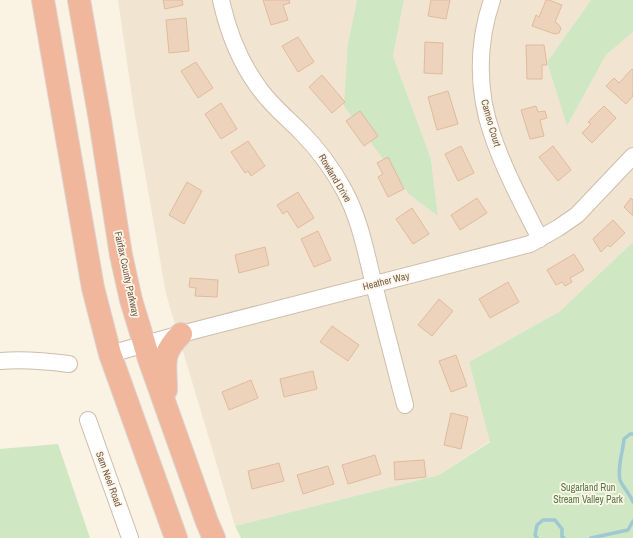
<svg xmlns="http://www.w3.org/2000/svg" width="633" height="538" font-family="'Archivo Narrow',sans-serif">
<rect width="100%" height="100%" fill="#faf2e2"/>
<path fill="#f1e5d1" d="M 118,0 L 357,0 L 348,43 L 438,216 L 431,159 L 393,56 L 404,0 L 591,0 L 547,62 L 567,126 L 606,55 L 633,32 L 633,242 L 559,312 L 469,362 L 490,441 L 439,475 L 235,526 L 166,294 L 134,110 Z"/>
<path fill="#cfe7c2" d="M 357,0 L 404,0 L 393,56 L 431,159 L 438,216 L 409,194 L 344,106 L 348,43 Z
M 591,0 L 633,0 L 633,32 L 606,55 L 567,126 L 547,62 Z
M 633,242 L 633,538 L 241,538 L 235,526 L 439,475 L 490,442 L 469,362 L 559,312 Z
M 58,444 L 90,538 L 0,538 L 0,449 Z"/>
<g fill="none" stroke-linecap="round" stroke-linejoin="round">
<path stroke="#9fc8d3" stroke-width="3.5" d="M 633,434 L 630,434 L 624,439 C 623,452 617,467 620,480 C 622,486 630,494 633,502
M 537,538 L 535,535 L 537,525 L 543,520 L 555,520 L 562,529 L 562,537 L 564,538
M 591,538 L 628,530 L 633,521"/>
</g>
<path fill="#eed3bc" stroke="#e0ba9d" d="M 163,0 L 182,0 L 183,5 L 165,9 Z
M 263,0 L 289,0 L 290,3 L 283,5 L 288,20 L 271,25 Z
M 431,0 L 450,0 L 446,19 L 428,16 Z
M 546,0 L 549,0 L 562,5 L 555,22 L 558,24 L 561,28 L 559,33 L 555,34 L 532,26 L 536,15 L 539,17 Z
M 186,18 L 189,51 L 169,53 L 166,20 Z
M 298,37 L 314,62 L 298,72 L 282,46 Z
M 425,42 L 443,43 L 442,74 L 424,73 Z
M 526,45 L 544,45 L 547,65 L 542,65 L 542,79 L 527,79 Z
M 196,62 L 213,88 L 198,98 L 181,71 Z
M 632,69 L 633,70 L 633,93 L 632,94 L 633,96 L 626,104 L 606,86 L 614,78 L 619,83 Z
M 322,75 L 345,102 L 332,113 L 309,87 Z
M 448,91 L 458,124 L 437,130 L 428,97 Z
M 221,103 L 237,129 L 221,139 L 205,114 Z
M 536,106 L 538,112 L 545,111 L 547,118 L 540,120 L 544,136 L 530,139 L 521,110 Z
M 604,106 L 616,118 L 592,143 L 582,133 L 591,124 L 588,122 Z
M 360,111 L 378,136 L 364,146 L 346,121 Z
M 248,141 L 265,166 L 251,176 L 248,171 L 245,173 L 231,152 Z
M 461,146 L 474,173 L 458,181 L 445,154 Z
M 553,146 L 571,170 L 558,181 L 539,157 Z
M 388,157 L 404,189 L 388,197 L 378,177 L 383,174 L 377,163 Z
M 187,182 L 202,191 L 184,224 L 169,215 Z
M 298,192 L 314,218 L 298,228 L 287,211 L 283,214 L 277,205 Z
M 477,198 L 487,213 L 460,230 L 451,215 Z
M 631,198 L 633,200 L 633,216 L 624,207 Z
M 412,208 L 429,234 L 413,244 L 396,219 Z
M 613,220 L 625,233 L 610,247 L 608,245 L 601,252 L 593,239 Z
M 318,231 L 331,260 L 314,267 L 301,239 Z
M 265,247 L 269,265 L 239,273 L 235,255 Z
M 574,254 L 584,270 L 570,278 L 572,282 L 565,286 L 562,282 L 556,285 L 547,270 Z
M 190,278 L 218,280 L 217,297 L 195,296 L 196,288 L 189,287 Z
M 508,282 L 519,302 L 490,318 L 479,299 Z
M 439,299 L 453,311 L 432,336 L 418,325 Z
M 332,326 L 359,345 L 348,361 L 320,342 Z
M 456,355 L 467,386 L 451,392 L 439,361 Z
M 313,371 L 317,389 L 284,397 L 280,379 Z
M 251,380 L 258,398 L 229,410 L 222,392 Z
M 451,413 L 468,417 L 461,449 L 444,445 Z
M 375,455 L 381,474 L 348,484 L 342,465 Z
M 424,460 L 426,477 L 395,480 L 394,462 Z
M 279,463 L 284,481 L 252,489 L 248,471 Z
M 328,466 L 334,484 L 303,494 L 297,475 Z"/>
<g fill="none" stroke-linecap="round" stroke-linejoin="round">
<g stroke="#cdbdad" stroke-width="18">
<path id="minor" d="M 221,0 C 228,32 239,61 259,88 C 271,105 286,117 301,132 C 318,149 332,168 344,190 C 360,219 366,253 374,285 C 384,325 395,365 405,405
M 492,0 C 477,43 477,91 492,134 C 504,170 523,205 540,239
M 110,354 L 181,334 L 530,244 L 558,228 L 577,215 L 633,156
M 0,361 C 23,359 46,361 69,364
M 88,420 L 130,538"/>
</g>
<g stroke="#dad4d0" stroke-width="24">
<path id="highway" d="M 43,0 L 93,288 L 110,354 L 176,538
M 79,0 L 100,120 L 121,255 L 131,300 L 149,359 L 207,522 L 214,538
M 166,390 C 166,363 160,355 181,334"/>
</g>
<use href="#minor" stroke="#fff" stroke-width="16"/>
<use href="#highway" stroke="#f1b79d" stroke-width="22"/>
</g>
<g text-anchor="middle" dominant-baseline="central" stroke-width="3.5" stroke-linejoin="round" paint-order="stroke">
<g font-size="10" fill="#705a4a" stroke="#fef6e8">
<text transform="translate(491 123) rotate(74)">Cameo Court</text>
<text transform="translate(335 178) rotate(59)">Rowland Drive</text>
<text transform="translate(127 274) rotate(78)">Fairfax County Parkway</text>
<text transform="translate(386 281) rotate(-14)">Heather Way</text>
<text transform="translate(109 479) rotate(70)">Sam Neel Road</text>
</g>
<g font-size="10" fill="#537b46" stroke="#fef6e8">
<text x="588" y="487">Sugarland Run<tspan x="588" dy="12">Stream Valley Park</tspan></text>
</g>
</g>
</svg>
